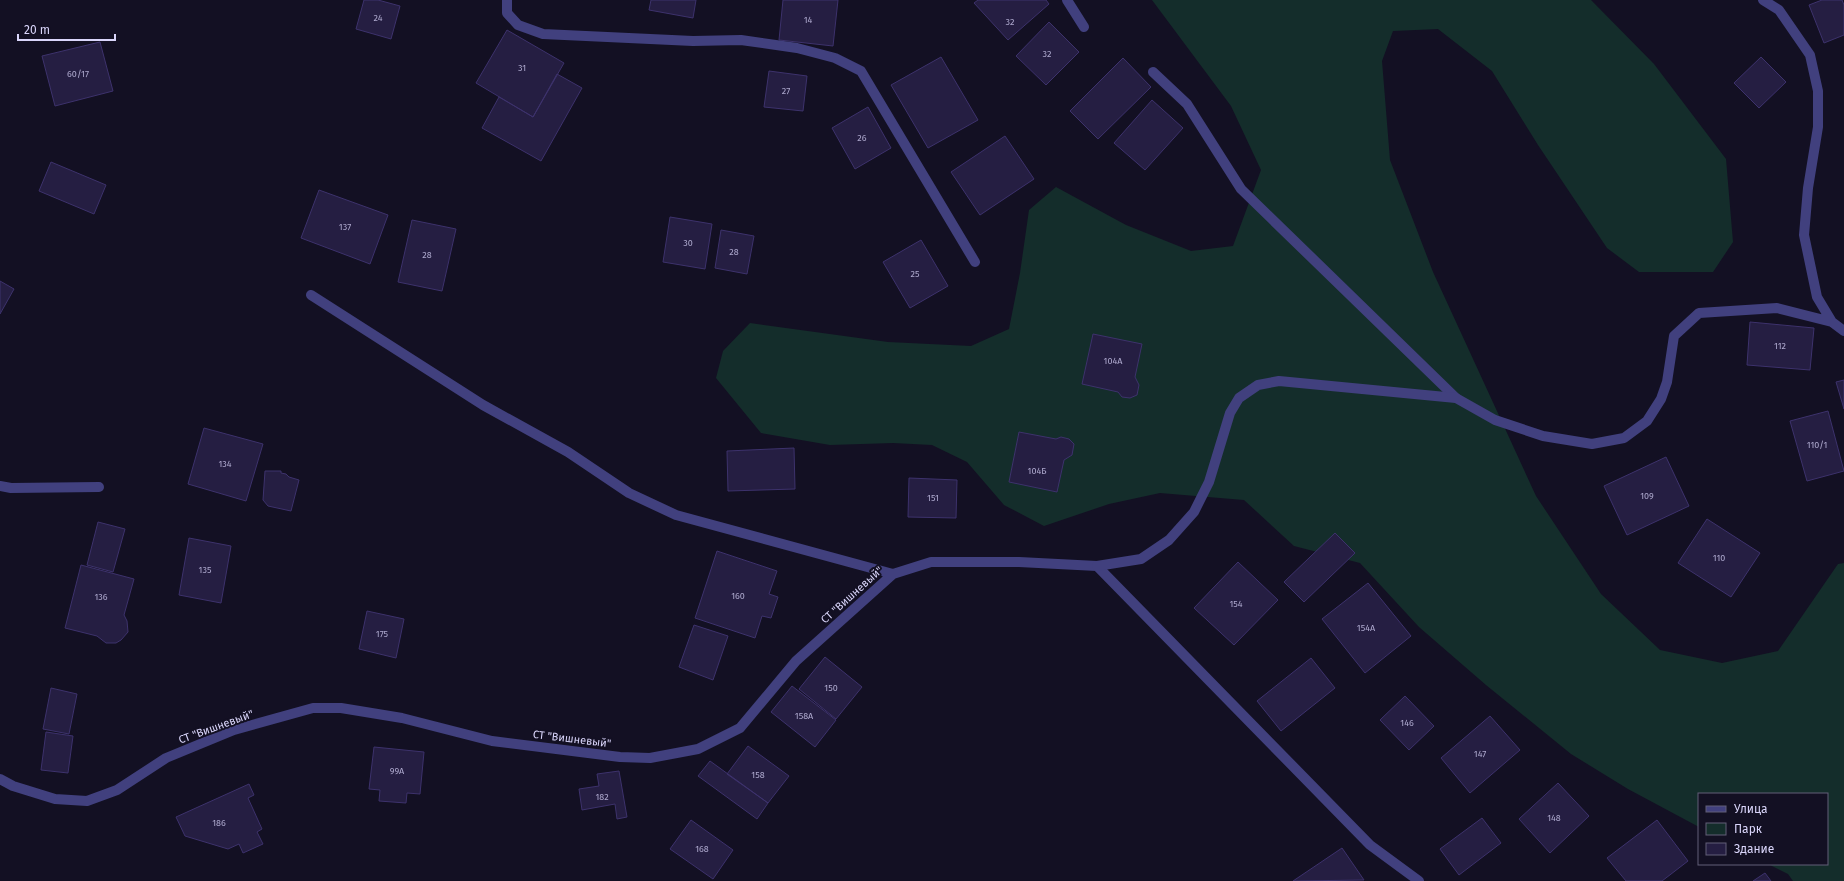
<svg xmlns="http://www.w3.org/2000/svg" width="1844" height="881" font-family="'Fira Sans',sans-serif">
<rect width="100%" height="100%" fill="#131023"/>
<path fill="#142d2b" d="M 1152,0 L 1591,0 L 1654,64 L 1726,159 L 1733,242 L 1713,272 L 1639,272 L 1607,248 L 1538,145 L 1492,71 L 1438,29 L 1393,31 L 1382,61 L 1390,160 L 1433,272 L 1536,496 L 1601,594 L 1660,650 L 1722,663 L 1778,651 L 1838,564 L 1844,563 L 1844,881 L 1793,881 L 1788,874 L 1768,864 L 1827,864 L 1827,794 L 1699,794 L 1699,827 L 1628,789 L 1571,754 L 1486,685 L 1419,627 L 1360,563 L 1294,546 L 1244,500 L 1160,493 L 1109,504 L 1044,526 L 1004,505 L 967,462 L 932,445 L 893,443 L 830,445 L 761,433 L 716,378 L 723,351 L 750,323 L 888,342 L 971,346 L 1009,329 L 1020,273 L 1029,210 L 1056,187 L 1126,225 L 1191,251 L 1233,246 L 1261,170 L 1231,106 Z"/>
<path fill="#251e42" stroke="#3d326c" d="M 364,0 L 378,0 L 400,6 L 391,39 L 356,29 Z
M 651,0 L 696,0 L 693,18 L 649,10 Z
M 783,0 L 838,0 L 833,46 L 779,40 Z
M 978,0 L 1046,0 L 1049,4 L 1008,40 L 974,3 Z
M 1822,0 L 1842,0 L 1844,5 L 1844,35 L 1824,43 L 1809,5 Z
M 1049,22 L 1079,52 L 1046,85 L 1016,56 Z
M 507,30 L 564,63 L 533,117 L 476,83 Z
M 100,42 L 113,91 L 55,106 L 42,56 Z
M 941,57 L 978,120 L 928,148 L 891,85 Z
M 1761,57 L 1786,82 L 1759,108 L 1734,83 Z
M 1123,58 L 1151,87 L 1098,139 L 1070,111 Z
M 769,71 L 807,76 L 803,111 L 764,107 Z
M 557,74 L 582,88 L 541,161 L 482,128 L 499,97 L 533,117 Z
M 1152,100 L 1183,128 L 1145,170 L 1114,143 Z
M 868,107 L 891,148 L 855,169 L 832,128 Z
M 1005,136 L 1034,179 L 980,215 L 951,172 Z
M 51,162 L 106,185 L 94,214 L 39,191 Z
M 319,190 L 388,215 L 370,264 L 301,238 Z
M 670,217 L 712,224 L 705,269 L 663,262 Z
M 412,220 L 456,229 L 442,291 L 398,282 Z
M 721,230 L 754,236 L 747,274 L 715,268 Z
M 921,240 L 948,286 L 910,308 L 883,262 Z
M 0,281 L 14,289 L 0,314 Z
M 1750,322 L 1814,328 L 1810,370 L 1747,365 Z
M 1093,334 L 1142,344 L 1135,377 L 1139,385 L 1137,395 L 1130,398 L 1122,397 L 1118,392 L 1082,384 Z
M 1844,380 L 1844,409 L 1836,382 Z
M 1828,411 L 1844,471 L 1807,481 L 1790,421 Z
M 204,428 L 263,444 L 246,501 L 188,484 Z
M 1019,432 L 1056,439 L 1061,437 L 1069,439 L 1074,444 L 1072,455 L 1064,460 L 1057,492 L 1009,482 Z
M 794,448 L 795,489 L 728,491 L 727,451 Z
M 1666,457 L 1689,506 L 1627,535 L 1604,486 Z
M 265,471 L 281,471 L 281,473 L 286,474 L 289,477 L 299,480 L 291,511 L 268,506 L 263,500 Z
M 909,478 L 957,480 L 956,518 L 908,517 Z
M 1707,519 L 1760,553 L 1731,597 L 1678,563 Z
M 98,522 L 125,529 L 113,572 L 87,565 Z
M 1335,533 L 1355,553 L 1304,602 L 1284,582 Z
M 189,538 L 231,546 L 221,603 L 179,595 Z
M 717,551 L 777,571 L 769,594 L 778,597 L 771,618 L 762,616 L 755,638 L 695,618 Z
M 1238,562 L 1278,600 L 1234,645 L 1194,608 Z
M 81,565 L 134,579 L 124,615 L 127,621 L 128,632 L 121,640 L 116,643 L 106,643 L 97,636 L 65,628 Z
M 1368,583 L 1411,636 L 1365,673 L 1322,619 Z
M 367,611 L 404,619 L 396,658 L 359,649 Z
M 694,625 L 728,636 L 713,680 L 679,667 Z
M 825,657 L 862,687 L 836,719 L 799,689 Z
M 1311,658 L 1335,688 L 1281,731 L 1257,701 Z
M 792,686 L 836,720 L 815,747 L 771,712 Z
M 51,688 L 77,694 L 69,734 L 43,729 Z
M 1405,696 L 1434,726 L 1409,750 L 1380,720 Z
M 1490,716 L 1520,750 L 1470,793 L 1441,758 Z
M 46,732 L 73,736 L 68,773 L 41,770 Z
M 748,746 L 789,776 L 768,803 L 727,774 Z
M 374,747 L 424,752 L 420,794 L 407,793 L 406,803 L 379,801 L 380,790 L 369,789 Z
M 710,761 L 768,803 L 757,819 L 698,776 Z
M 619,771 L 627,817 L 617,819 L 615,804 L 582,810 L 579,789 L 599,786 L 597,774 Z
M 1558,783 L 1589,816 L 1550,853 L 1519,819 Z
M 249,784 L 254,795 L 248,798 L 262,829 L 257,832 L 263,844 L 243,853 L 239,844 L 228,849 L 185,836 L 176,817 Z
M 1482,818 L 1501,843 L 1459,875 L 1440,849 Z
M 691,820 L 733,850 L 713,879 L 670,849 Z
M 1657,820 L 1688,861 L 1662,881 L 1626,881 L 1607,858 Z
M 1342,848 L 1364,880 L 1293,881 Z
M 1765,873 L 1771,881 L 1753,881 Z"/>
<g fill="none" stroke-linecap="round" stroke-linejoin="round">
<path stroke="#41407e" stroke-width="10" d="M 1067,0 L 1084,27
M 1153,72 L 1187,104 L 1241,189 L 1456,398
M 311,295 L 483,405 L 568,452 L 629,493 L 676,515 L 893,574
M 0,486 L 11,488 L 99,487
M 0,779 L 13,786 L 55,799 L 87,801 L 117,790 L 166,758 L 234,730 L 313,708 L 341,708 L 402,718 L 492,741 L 620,757 L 650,758 L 698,749 L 740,728 L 796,661 L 893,574 L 931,562 L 1019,562 L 1097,566 L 1370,845 L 1419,881"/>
<path stroke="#41407e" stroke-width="10" d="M 507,0 L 507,13 L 518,25 L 543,34 L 693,41 L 741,40 L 797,48 L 835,58 L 861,71 L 975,262
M 1763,0 L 1779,10 L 1810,55 L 1818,91 L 1818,127 L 1808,188 L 1804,235 L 1817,297 L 1832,322 L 1844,331
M 1097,566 L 1141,559 L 1169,540 L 1194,512 L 1209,482 L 1230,413 L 1239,398 L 1258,385 L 1279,381 L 1456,398 L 1495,420 L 1543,436 L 1592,444 L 1624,438 L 1647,421 L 1661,399 L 1667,382 L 1674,336 L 1699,313 L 1777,308 L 1832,322"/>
</g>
<g text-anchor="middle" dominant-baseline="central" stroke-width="4" stroke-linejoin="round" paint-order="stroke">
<g font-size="9" fill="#ada8cd">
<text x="378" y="18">24</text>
<text x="808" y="20">14</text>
<text x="1010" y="22">32</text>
<text x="1047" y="54">32</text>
<text x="522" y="68">31</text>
<text x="78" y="74">60/17</text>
<text x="786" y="91">27</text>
<text x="862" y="138">26</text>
<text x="345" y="227">137</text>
<text x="688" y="243">30</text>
<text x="734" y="252">28</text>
<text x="427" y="255">28</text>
<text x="915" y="274">25</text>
<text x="1780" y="346">112</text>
<text x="1113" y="361">104А</text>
<text x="1817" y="445">110/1</text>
<text x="225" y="464">134</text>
<text x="1037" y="471">104Б</text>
<text x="1647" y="496">109</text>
<text x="933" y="498">151</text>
<text x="1719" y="558">110</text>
<text x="205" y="570">135</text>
<text x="738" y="596">160</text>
<text x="101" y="597">136</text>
<text x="1236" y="604">154</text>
<text x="1366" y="628">154А</text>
<text x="382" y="634">175</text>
<text x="831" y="688">150</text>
<text x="804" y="716">158А</text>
<text x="1407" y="723">146</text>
<text x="1480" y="754">147</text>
<text x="397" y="771">99А</text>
<text x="758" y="775">158</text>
<text x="602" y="797">182</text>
<text x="1554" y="818">148</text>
<text x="219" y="823">186</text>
<text x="702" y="849">168</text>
</g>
<g font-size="11" fill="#dad6fb" stroke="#131023">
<text transform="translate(852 595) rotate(-42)">СТ "Вишневый"</text>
<text transform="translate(216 727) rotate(-20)">СТ "Вишневый"</text>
<text transform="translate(572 739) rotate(7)">СТ "Вишневый"</text>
</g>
</g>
<rect x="1698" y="793" width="130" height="72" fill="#131023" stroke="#635f79"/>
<rect x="1706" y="806" width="20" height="6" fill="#41407e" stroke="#635f79"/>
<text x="1734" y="813" font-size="12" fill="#dad6fb">Улица</text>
<rect x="1706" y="823" width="20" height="12" fill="#142d2b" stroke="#635f79"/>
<text x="1734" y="833" font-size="12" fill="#dad6fb">Парк</text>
<rect x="1706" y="843" width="20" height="12" fill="#251e42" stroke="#635f79"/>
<text x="1734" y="853" font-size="12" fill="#dad6fb">Здание</text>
<path d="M18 34v6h97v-6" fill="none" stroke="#dad6fb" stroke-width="2"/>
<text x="24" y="34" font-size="12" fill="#dad6fb" stroke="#131023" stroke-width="3" paint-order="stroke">20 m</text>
</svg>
